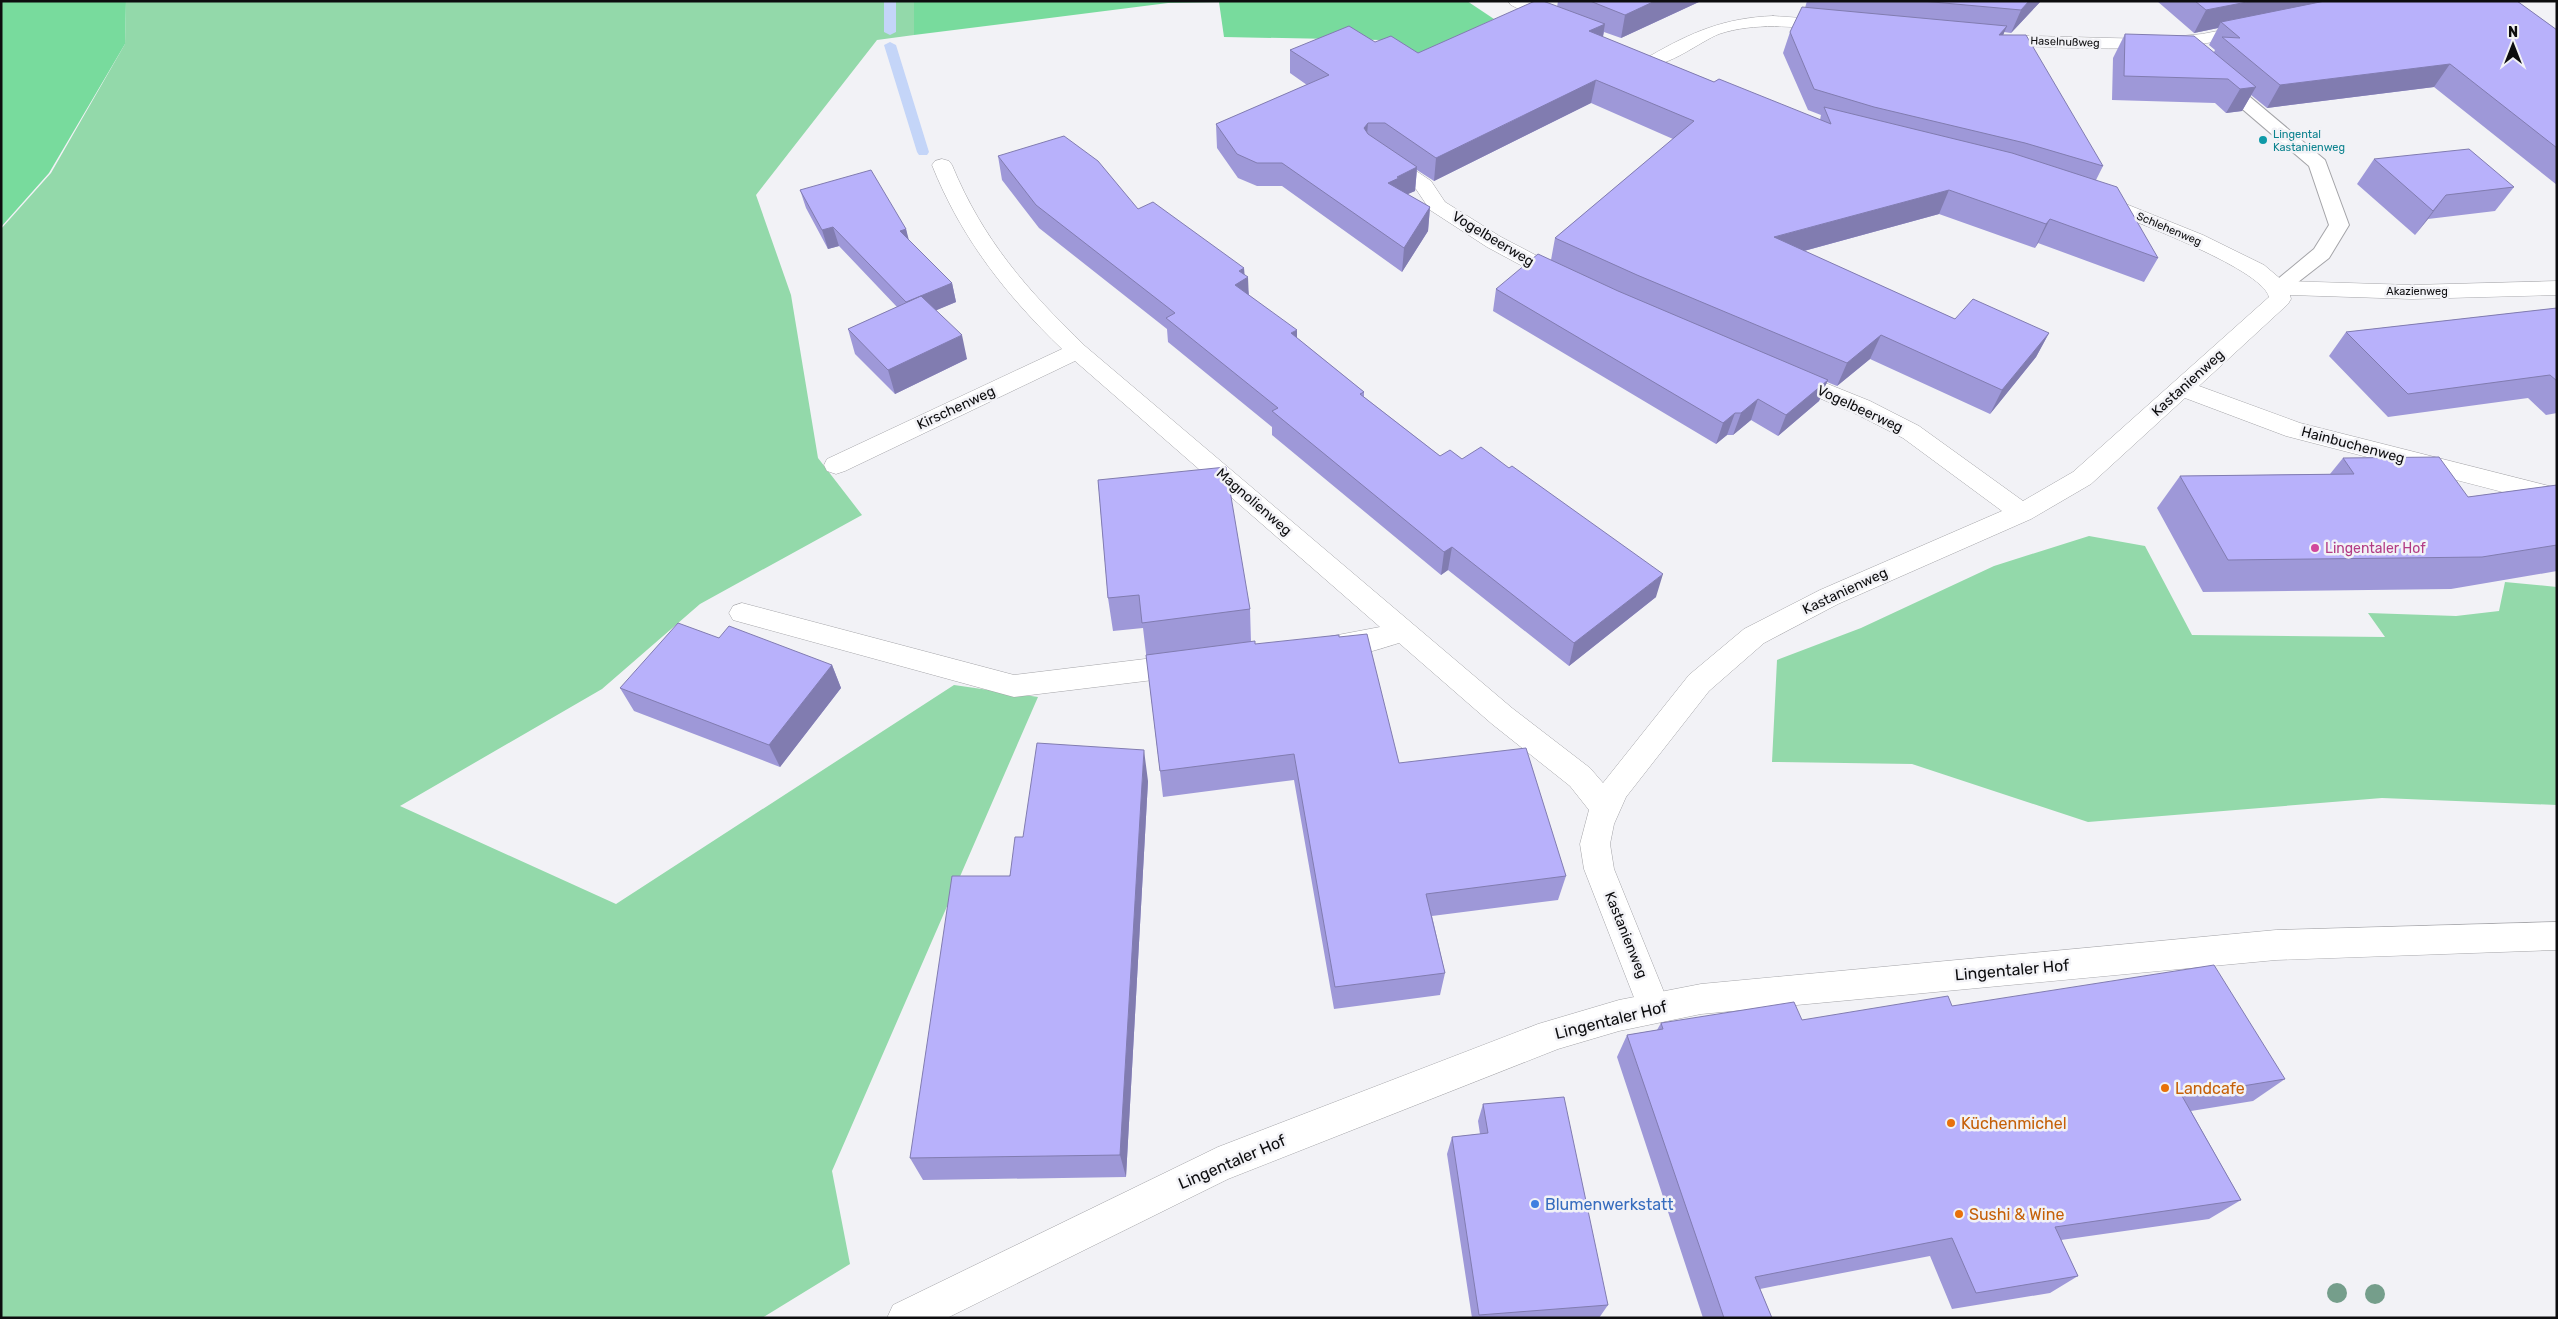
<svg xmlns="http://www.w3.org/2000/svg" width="2558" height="1319" font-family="Rubik,sans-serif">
<rect width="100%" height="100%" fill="#f2f2f6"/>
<path fill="#93d9aa" d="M 126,1 L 914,1 L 914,35 L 877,40 L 756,195 L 791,295 L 818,458 L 862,515 L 700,604 L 602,689 L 400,806 L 616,904 L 954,685 L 1038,697 L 832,1171 L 850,1264 L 762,1318 L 1,1318 L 1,229 L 51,173 L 125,44 Z
M 2089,536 L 2145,546 L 2192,635 L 2385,637 L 2368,613 L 2456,616 L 2499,611 L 2505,582 L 2557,587 L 2557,805 L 2382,798 L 2088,822 L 1912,764 L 1772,762 L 1777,660 L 1861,628 L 1994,566 Z"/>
<path fill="#78db9d" d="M 1,1 L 126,1 L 125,44 L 49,173 L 1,227 Z
M 914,1 L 1467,1 L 1494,19 L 1415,56 L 1382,40 L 1224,37 L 1219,2 L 1168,3 L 914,35 Z"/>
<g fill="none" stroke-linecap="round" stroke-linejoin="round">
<path fill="#c4d5f8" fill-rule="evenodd" d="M 884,1 L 896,1 L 896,32 L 890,35 L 884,32 Z
M 890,42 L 896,45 L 929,152 L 927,155 L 919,155 L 917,152 L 884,45 Z"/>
<g stroke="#a4a4a8" stroke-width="2">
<path id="service" d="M 2219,75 L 2225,76 L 2325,160 L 2349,225 L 2329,258 L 2284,293 L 2277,295 L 2270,293 L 2267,288 L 2314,249 L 2329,225 L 2309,166 L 2213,84 L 2210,80 L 2213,76 Z"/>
</g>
<g stroke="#a4a4a8" stroke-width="1">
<path id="minor" d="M 1508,1 L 1531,1 L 1564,18 L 1567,22 L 1564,26 L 1552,26 L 1511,5 Z
M 1773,16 L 1831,20 L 1837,21 L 1840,25 L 1837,29 L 1831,30 C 1794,27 1755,22 1719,34 C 1701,41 1667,68 1650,64 L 1647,60 L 1650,56 C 1692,32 1724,18 1773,16 Z
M 2249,25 L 2255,26 L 2258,30 L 2255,34 C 2169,55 2082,48 1994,45 L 1988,44 L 1985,40 L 1988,36 L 1994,35 L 2148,39 L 2202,34 Z
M 1384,152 L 1391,154 L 1431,181 L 1445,202 L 1501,237 L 1570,273 L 1573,278 L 1570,283 L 1562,285 L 1554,283 L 1487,247 L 1430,210 L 1416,189 L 1377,162 L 1374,158 L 1377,154 Z
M 942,159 L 949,161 L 952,165 C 983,240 1027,290 1085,346 L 1512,708 L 1590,768 L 1603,783 L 1689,675 L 1744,629 L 1820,590 L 2002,511 L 1903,438 L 1854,413 L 1782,382 L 1778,377 L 1782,372 L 1790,369 L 1798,372 L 1870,401 L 1919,426 L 2023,501 L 2073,472 L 2269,297 C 2261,267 2124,218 2092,204 L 2089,200 L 2092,196 L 2099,194 L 2106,196 L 2203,235 L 2264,265 L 2283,281 L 2412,285 L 2557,281 L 2557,295 L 2412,299 L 2290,295 L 2291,299 L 2288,304 L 2199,386 L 2300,423 L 2557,488 L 2557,506 L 2286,436 L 2185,398 L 2091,484 L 2031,519 L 1838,604 L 1764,643 L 1709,691 L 1626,797 L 1614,824 L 1610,844 L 1614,869 L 1670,1007 L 1666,1018 L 1654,1022 L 1642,1018 L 1584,869 L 1580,844 L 1589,810 L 1570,786 L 1492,724 L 1399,643 C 1376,650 1346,661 1322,654 L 1318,646 L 1322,638 L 1380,627 L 1075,361 L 845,471 L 836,474 L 827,471 L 824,465 L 827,459 L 1062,349 C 1006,295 961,238 932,165 L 935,161 Z
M 742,603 L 1014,675 L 1186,654 L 1196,657 L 1200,665 L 1196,673 L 1186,676 L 1014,697 L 733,620 L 729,613 L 733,606 Z"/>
</g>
<g stroke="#a4a4a8" stroke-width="1">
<path id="secondary" d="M 2557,922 L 2557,950 L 2276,960 L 1701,1014 L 1619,1031 L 1558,1049 L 1228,1179 L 947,1318 L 887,1318 L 893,1305 L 1218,1147 L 1538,1024 L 1619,1000 L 1701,984 L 2276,930 Z"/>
</g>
<use href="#service" fill="#fff" fill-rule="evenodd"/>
<use href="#minor" fill="#fff" fill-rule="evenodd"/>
<use href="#secondary" fill="#fff" fill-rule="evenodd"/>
</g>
<g fill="#759e8b">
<circle cx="2337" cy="1293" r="10"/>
<circle cx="2375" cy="1294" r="10"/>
</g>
<path fill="#9e98d8" d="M 1558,1 L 1701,1 L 1621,38 L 1604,32 L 1603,37 L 1714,82 L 1820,120 L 1821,115 L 1808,110 L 1783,53 L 1790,32 L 1805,8 L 1807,1 L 2041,1 L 2011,33 L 2004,32 L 2003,35 L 2103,166 L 2096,180 L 2158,258 L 2144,282 L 2038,243 L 2035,248 L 1939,214 L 1804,251 L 1955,319 L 2049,333 L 2036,357 L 1990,414 L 1870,359 L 1837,386 L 1827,382 L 1819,401 L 1778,436 L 1751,420 L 1733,435 L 1727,435 L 1716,444 L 1493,311 L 1496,289 L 1551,260 L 1555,238 L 1673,139 L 1591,103 L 1434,181 L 1417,170 L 1415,191 L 1407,194 L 1430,207 L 1428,231 L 1402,272 L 1282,186 L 1257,186 L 1238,178 L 1217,148 L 1216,124 L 1307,85 L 1290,73 L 1290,50 L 1375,42 L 1418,53 L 1557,7 Z
M 2157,1 L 2517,1 L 2557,30 L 2557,185 L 2434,87 L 2267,108 L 2251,95 L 2242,111 L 2226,113 L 2215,103 L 2112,100 L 2113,58 L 2125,34 L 2214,52 L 2215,50 L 2209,45 L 2218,28 L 2194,33 Z
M 998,156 L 1138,209 L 1245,275 L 1249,295 L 1297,338 L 1364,392 L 1364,397 L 1440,456 L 1462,459 L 1656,597 L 1569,666 L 1448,570 L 1441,575 L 1272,435 L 1272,427 L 1168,342 L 1167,329 L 1039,228 L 1002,180 Z
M 2374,159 L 2514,187 L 2495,211 L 2428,219 L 2415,235 L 2357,184 Z
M 800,190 L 906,229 L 908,240 L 952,283 L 956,302 L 936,310 L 967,359 L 895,394 L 855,354 L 848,329 L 897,307 L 839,246 L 828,249 L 806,208 Z
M 2557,308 L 2557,413 L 2546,415 L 2528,398 L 2388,417 L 2329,356 L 2346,332 Z
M 2343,458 L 2468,497 L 2557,485 L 2557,571 L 2451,589 L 2203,592 L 2157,508 L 2180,476 L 2330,474 Z
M 1098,480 L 1250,609 L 1251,642 L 1255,644 L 1399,763 L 1566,876 L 1558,900 L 1432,916 L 1445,973 L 1440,995 L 1334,1009 L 1294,780 L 1163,797 L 1143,628 L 1113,631 L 1108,598 Z
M 719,638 L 832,665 L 841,688 L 780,767 L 634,711 L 620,688 Z
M 1148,781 L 1126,1177 L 923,1180 L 910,1158 L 1023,837 Z
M 1952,1006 L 2285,1079 L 2253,1101 L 2191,1111 L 2241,1200 L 2209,1219 L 2061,1240 L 2078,1276 L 2050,1293 L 1952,1309 L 1930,1256 L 1760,1289 L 1772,1318 L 1703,1318 L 1617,1057 L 1627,1035 L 1657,1030 L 1661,1023 L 1802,1020 Z
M 1483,1104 L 1608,1305 L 1599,1318 L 1472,1318 L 1447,1154 L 1452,1137 L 1480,1134 L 1478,1121 Z"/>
<path fill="#817cb0" d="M 1655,1 L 1701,1 L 1621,38 L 1625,15 Z
M 2029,1 L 2041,1 L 2011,33 L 2021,10 Z
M 2252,1 L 2337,1 L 2221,22 L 2218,28 L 2194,33 L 2206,10 Z
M 1605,24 L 1601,47 L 1589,31 Z
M 2007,26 L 1998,47 L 1999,35 Z
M 2450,64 L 2434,87 L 2267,108 L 2280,85 Z
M 1596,80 L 1591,103 L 1434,181 L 1436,158 Z
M 2256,87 L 2242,111 L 2226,113 L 2240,89 Z
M 1368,123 L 1366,147 L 1364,128 Z
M 1417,167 L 1415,191 L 1397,199 L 1388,183 L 1397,177 Z
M 1949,190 L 1939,214 L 1767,261 L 1774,237 Z
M 2446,195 L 2428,219 L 2415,235 L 2433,211 Z
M 1430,207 L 1428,231 L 1402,272 L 1404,248 Z
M 2050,219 L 2038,243 L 2035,248 L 2046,224 Z
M 833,227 L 839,246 L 828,249 L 822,230 Z
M 906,229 L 911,248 L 900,231 Z
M 1244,268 L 1245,279 L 1248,277 L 1249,301 L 1235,285 L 1239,271 Z
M 952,283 L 956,302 L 911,321 L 906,302 Z
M 1297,330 L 1297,354 L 1291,333 Z
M 2049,333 L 2036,357 L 1990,414 L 2002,390 Z
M 962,335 L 967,359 L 895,394 L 888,370 Z
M 1881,335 L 1870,359 L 1837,386 L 1847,363 Z
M 1828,380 L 1819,401 L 1778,436 L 1786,415 Z
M 1758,399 L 1751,420 L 1733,435 L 1741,413 Z
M 1735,413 L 1727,435 L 1716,444 L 1723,423 Z
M 1452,547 L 1448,570 L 1441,575 L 1444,552 Z
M 1663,574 L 1656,597 L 1569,666 L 1574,643 Z
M 832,665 L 841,688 L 780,767 L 769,745 Z
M 1144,750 L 1148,781 L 1126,1177 L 1120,1155 Z"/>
<path fill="#b8b1fb" stroke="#817cb0" d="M 1535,1 L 1543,1 L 1605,24 L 1589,31 L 1714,82 L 1719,79 L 1831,124 L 1824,107 L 2012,153 L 2117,187 L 2158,258 L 2050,219 L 2046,224 L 1949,190 L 1774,237 L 1955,319 L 1973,299 L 2049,333 L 2002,390 L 1881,335 L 1847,363 L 1637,275 L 1555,238 L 1694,121 L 1596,80 L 1436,158 L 1385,123 L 1368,123 L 1364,128 L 1368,134 L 1417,167 L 1397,177 L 1399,178 L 1388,183 L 1430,207 L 1404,248 L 1282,163 L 1257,163 L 1237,154 L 1216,124 L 1329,75 L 1290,50 L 1349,26 L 1375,42 L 1391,36 L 1418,53 Z
M 1590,1 L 1655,1 L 1625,15 Z
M 1922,1 L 2029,1 L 2021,10 Z
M 2195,1 L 2252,1 L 2206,10 Z
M 2325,1 L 2517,1 L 2557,30 L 2557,148 L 2450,64 L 2280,85 L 2222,37 L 2240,38 L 2221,22 Z
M 1802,7 L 2007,26 L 1999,35 L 2026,35 L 2103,166 L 2025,143 L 1874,107 L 1814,89 L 1790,32 Z
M 2125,34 L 2194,36 L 2256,87 L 2240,89 L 2228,79 L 2124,76 Z
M 1064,136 L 1098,161 L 1138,209 L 1153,202 L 1244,268 L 1239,271 L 1248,277 L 1235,285 L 1297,330 L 1291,333 L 1364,392 L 1360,394 L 1440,456 L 1450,450 L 1462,459 L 1481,447 L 1509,468 L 1512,466 L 1663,574 L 1574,643 L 1452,547 L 1444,552 L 1272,411 L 1278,408 L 1166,318 L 1175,313 L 1036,205 L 998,156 Z
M 2469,149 L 2514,187 L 2446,195 L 2433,211 L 2374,159 Z
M 871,170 L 906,229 L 900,231 L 952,283 L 906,302 L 833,227 L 822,230 L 800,190 Z
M 1538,254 L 1618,291 L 1828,380 L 1786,415 L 1758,399 L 1741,413 L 1735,413 L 1723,423 L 1496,289 Z
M 921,296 L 962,335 L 888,370 L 848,329 Z
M 2557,308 L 2557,381 L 2550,375 L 2408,394 L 2346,332 Z
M 2439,457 L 2468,497 L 2557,485 L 2557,545 L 2482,557 L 2228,560 L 2180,476 L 2354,474 L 2343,458 Z
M 1226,467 L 1250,609 L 1142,623 L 1139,595 L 1108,598 L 1098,480 Z
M 678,623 L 719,638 L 729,626 L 832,665 L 769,745 L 620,688 Z
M 1367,634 L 1399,763 L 1526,748 L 1566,876 L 1426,894 L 1445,973 L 1335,987 L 1294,754 L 1160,771 L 1146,655 L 1255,641 L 1255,644 L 1339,635 L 1339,637 Z
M 1037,743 L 1144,750 L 1120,1155 L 910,1158 L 952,876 L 1010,876 L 1015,837 L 1023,837 Z
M 2214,965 L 2285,1079 L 2182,1096 L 2241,1200 L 2055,1227 L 2078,1276 L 1976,1293 L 1952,1238 L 1755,1277 L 1772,1318 L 1724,1318 L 1627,1035 L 1663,1029 L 1661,1023 L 1794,1002 L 1802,1020 L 1948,996 L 1952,1006 Z
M 1564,1097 L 1608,1305 L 1479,1315 L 1452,1137 L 1488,1133 L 1483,1104 Z"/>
<circle fill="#0f9aa8" stroke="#f2f2f6" stroke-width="2" cx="2263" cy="140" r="5"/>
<circle fill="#d1479c" stroke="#f2f2f6" stroke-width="2" cx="2315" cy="548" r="5"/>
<g fill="#e8710a" stroke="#f2f2f6" stroke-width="2">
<circle cx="2165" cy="1088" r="5"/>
<circle cx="1951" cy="1123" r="5"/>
<circle cx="1959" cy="1214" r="5"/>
</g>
<circle fill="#3f7fe0" stroke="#f2f2f6" stroke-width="2" cx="1535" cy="1204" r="5"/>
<g text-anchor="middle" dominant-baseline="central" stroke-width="5" stroke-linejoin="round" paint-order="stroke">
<g font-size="11" fill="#0d0d0f" stroke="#f2f2f6">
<text transform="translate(2065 42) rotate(2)">Haselnußweg</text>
<text transform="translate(2169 229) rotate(23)">Schlehenweg</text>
<text x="2417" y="291">Akazienweg</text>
</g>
<g font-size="11" fill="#0d838f" stroke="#f2f2f6" text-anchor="start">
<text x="2273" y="134">Lingental<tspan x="2273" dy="13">Kastanienweg</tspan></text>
</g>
<g font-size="14" fill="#0d0d0f" stroke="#f2f2f6">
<text transform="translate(1493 239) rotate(31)">Vogelbeerweg</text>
<text transform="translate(2188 383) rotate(-42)">Kastanienweg</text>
<text transform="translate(956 408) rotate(-25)">Kirschenweg</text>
<text transform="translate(1860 409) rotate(25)">Vogelbeerweg</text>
<text transform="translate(2353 445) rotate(15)">Hainbuchenweg</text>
<text transform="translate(1254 502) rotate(41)">Magnolienweg</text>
<text transform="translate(1845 591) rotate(-25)">Kastanienweg</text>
<text transform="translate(1626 935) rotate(68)">Kastanienweg</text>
</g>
<g font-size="14" fill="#b23c85" stroke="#f2f2f6" text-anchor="start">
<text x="2325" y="548">Lingentaler Hof</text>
</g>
<g font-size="16" fill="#0d0d0f" stroke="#f2f2f6">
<text transform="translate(2012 970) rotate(-5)">Lingentaler Hof</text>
<text transform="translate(1611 1020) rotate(-14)">Lingentaler Hof</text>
<text transform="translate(1232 1162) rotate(-23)">Lingentaler Hof</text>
</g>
<g font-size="16" fill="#c56008" stroke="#f2f2f6" text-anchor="start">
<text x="2175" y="1088">Landcafe</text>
<text x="1961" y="1123">Küchenmichel</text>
<text x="1969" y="1214">Sushi &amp; Wine</text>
</g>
<g font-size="16" fill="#366cbe" stroke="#f2f2f6" text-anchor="start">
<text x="1545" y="1204">Blumenwerkstatt</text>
</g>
</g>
<rect width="2558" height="1319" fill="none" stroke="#0d0d0f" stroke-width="5"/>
<g transform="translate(2513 45)" stroke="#f2f2f6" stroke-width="4" paint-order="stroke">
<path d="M0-4L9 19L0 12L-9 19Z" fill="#0d0d0f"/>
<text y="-8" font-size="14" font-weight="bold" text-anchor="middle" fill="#0d0d0f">N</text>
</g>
</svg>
